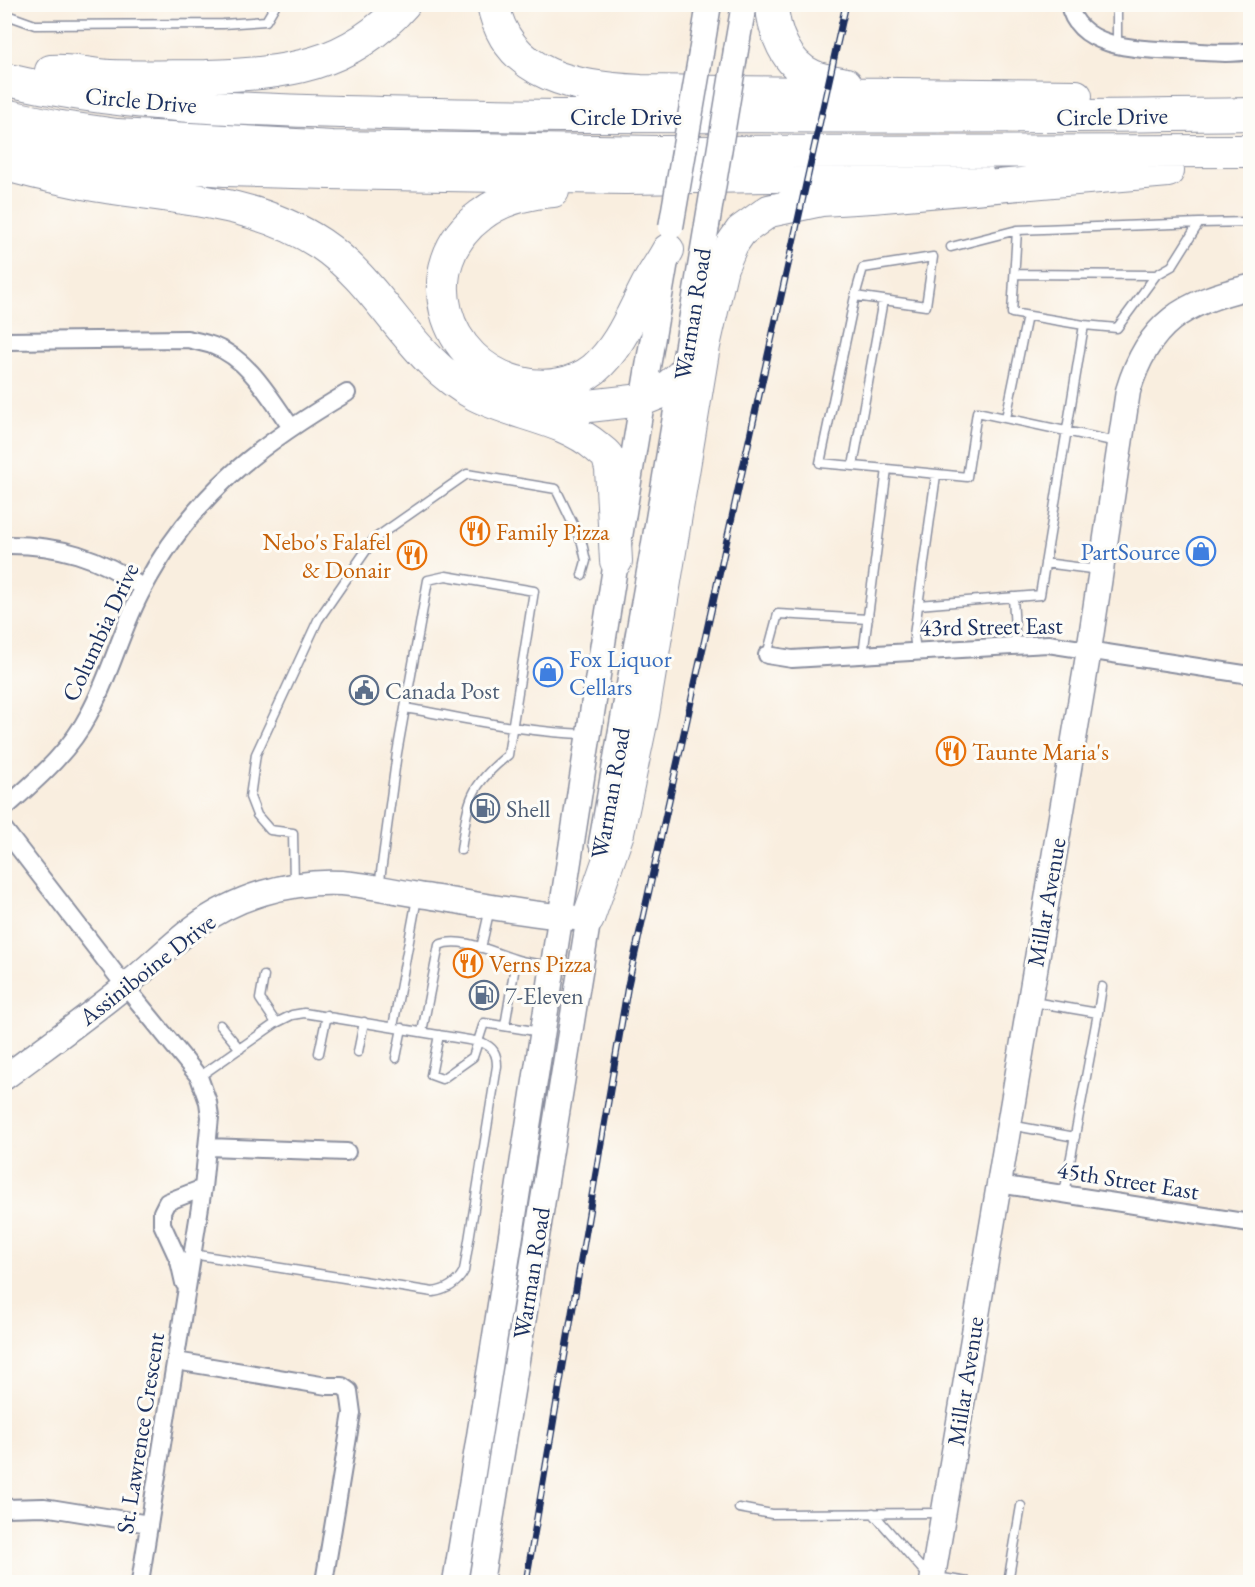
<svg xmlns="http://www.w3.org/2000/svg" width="1255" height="1587" font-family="'EB Garamond',serif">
<rect width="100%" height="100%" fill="#fdfcf7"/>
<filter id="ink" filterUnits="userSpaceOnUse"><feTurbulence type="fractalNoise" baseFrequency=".0167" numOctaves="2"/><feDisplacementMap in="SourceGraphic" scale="12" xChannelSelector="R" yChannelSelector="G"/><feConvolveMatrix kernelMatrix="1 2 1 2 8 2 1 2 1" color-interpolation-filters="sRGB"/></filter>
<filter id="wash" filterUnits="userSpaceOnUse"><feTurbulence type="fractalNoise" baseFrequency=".008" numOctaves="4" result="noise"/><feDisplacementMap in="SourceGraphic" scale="24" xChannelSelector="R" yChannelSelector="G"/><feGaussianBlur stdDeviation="1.35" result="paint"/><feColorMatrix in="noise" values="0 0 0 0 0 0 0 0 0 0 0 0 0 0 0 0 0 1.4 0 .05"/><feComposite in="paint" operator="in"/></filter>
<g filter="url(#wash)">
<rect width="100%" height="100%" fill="#f9eedf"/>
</g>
<g filter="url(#ink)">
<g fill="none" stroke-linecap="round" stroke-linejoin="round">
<g stroke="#8a8e9e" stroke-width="11">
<path id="lane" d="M 1117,4 L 1117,45
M 4,14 L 35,25 L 223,24 L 266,21 L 276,4
M 1017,230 L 1199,223
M 1015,274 L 1156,275 L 1117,328 L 1084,325
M 1156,275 L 1172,266 L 1199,223 L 1250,222
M 855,296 L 926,306 L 933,257 L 863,268 L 855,296 L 820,463 L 887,469 L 863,655
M 1006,418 L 1027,316
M 853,466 L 883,300
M 887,469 L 967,477 L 977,412 L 1117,442
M 1045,563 L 1099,570
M 1013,597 L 1016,646
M 918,605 L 1040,595 L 1084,325 L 1012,313 L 1017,230 L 951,247
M 916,652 L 914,635 L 936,475
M 767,655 L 778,614 L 868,619
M 405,708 C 465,718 526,733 587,734
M 294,884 L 293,833 L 270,830 L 257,815 L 250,797 L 256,754 L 318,620 L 374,539 L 467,474 L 556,489 L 582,543 L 586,561 L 582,575
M 379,887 L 397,753 L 428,580 L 446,576 L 534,591 L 508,755 C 468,787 468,802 461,850
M 481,948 L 490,908
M 264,976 L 260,999 L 276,1023
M 1033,1002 L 1098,1013 L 1102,987
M 220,1025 L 240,1049
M 505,1026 L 516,960
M 393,1027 L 417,898
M 422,1032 L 439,945 C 461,935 496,954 518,960 C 529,963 540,964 551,966
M 439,1035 L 431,1075 L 442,1079 L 473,1057 L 484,1023 L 541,1032
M 358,1052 L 364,1022
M 319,1053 L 327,1015
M 396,1058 L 402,1028
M 1010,1125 L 1075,1137
M 1064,1194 L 1098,1013
M 192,1254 L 433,1292 C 447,1290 457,1284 464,1271 L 497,1066 C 497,1053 493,1047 481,1042 L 304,1013 L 292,1015 L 276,1023 L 199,1077
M 739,1508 L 772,1514 L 943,1513
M 873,1513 L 928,1576
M 936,1577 L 968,1582
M 1008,1582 L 1021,1506"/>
</g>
<g stroke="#8a8e9e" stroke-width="20">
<path id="street" d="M 1069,4 C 1078,52 1147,49 1185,51 C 1207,52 1229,55 1250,51
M 4,341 L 187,339 C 196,341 206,343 214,346 C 249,359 270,398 291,427
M 4,545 C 57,544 101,557 143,588
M 767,655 L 792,659 L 1048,644 L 1250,675
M 4,809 C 36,780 69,753 89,714 C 111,674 121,629 143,589 C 193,495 257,446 347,393
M 4,829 L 125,986 L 199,1077 L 208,1102 L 210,1117 L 203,1188 L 140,1582
M 208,1147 L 347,1152
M 998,1184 L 1250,1223
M 184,1283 L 179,1261 L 162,1224 L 162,1212 L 167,1202 L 203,1188
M 176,1361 L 327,1386 L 342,1386 L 349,1391 L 352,1413 L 324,1582
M 4,1508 L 44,1507 L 149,1524"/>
</g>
<g stroke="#8a8e9e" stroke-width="27">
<path id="secondary" d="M 736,50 L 744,4
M 701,53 L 709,4
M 601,843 L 653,549 L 707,225
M 4,1078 C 44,1048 85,1019 124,987 C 147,969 169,946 193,928 C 235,897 289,880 342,883 C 368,885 393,891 419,895 C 471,903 523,914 576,918
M 455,1582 C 529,1142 590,700 666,261
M 481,1582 L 591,904
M 932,1582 L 1089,650 L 1128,391 C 1148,323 1184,302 1250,287"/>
</g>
<g stroke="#8a8e9e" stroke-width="34">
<path id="highway" d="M 493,4 C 507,78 579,88 641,91 L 1076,96
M 772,4 C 773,31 786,65 813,76 C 823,81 835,81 846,84
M 51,71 C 70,69 91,75 110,76 C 142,77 174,76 206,76 C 284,74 349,67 404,4
M 4,79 C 115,106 228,109 341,112 C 424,114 508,116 592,116 C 811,116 1031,118 1250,114
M 4,115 L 55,126 L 117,135 L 332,147 L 659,152 L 1250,151
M 4,145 L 65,156 L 124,162 L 225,170 L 329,173 L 625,178 L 977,173
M 14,167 C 40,174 67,180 94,185 C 171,198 253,199 321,244 C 382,285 410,361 476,395 C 515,415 563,418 597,447 C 600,450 605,453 607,456 C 609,460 610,465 611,469 L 616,561
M 553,191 C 527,193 501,199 481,215 C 413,265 442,365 521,383 C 545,389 574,385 594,369 C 619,348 631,316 645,289 C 652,275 661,263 668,250
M 532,408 L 562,409 L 642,400 L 662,392 L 682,375
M 588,919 L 618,833 L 643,714 L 704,346 L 722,267 L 732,244 L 741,231 L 769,211 L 821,200 L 872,197 L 1168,171"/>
</g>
<use href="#lane" stroke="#fff" stroke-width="8"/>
<use href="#street" stroke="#fff" stroke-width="16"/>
<use href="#secondary" stroke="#fff" stroke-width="24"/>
<use href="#highway" stroke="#fff" stroke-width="32"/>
<g stroke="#1b2f5e" stroke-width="7">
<path id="rail" d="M 526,1582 L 628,985 L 846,4"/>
</g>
<use href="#rail" stroke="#fdfcf7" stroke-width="4.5" stroke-dasharray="14" stroke-linecap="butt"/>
<g stroke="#8a8e9e" stroke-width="27" stroke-linecap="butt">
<path id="secondary-bridge" d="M 707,225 L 736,50
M 671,227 L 701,53"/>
</g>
<use href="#secondary-bridge" stroke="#fff" stroke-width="24"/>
</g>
</g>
<defs>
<g id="restaurant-ring" transform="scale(1.5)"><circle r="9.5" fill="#fdfcf7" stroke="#e8710a" stroke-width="1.5"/><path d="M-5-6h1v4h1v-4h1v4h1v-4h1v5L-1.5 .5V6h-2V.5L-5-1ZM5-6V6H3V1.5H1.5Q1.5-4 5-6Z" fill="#e8710a"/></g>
<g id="shop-ring" transform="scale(1.5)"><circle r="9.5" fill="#fdfcf7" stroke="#3f7fe0" stroke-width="1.5"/><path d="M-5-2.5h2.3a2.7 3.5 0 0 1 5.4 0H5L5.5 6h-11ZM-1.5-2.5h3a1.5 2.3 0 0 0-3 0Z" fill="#3f7fe0"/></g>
<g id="civic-ring" transform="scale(1.5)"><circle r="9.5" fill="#fdfcf7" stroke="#5c6f8a" stroke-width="1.5"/><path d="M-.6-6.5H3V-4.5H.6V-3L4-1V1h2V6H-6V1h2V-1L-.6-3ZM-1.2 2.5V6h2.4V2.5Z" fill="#5c6f8a"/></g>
<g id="fuel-ring" transform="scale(1.5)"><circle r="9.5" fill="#fdfcf7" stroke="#5c6f8a" stroke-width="1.5"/><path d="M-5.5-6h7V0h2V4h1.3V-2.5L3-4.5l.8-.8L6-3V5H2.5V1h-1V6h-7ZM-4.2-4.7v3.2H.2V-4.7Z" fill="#5c6f8a"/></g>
</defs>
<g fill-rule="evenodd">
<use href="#restaurant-ring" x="475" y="531"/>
<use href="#shop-ring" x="1201" y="551"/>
<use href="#restaurant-ring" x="412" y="555"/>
<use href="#shop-ring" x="548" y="672"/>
<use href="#civic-ring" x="364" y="690"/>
<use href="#restaurant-ring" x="951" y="751"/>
<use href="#fuel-ring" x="485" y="808"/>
<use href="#restaurant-ring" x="468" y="963"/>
<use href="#fuel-ring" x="484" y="995"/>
</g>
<g text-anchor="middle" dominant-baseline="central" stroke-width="6" stroke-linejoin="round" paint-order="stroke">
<g font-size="24" fill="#1b2f5e" stroke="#fdfcf7">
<text transform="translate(141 100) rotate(5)">Circle Drive</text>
<text x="626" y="116">Circle Drive</text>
<text transform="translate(1112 116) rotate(-1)">Circle Drive</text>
<text transform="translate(692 314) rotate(-81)">Warman Road</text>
<text transform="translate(991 626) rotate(-1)">43rd Street East</text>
<text transform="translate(100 632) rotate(-65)">Columbia Drive</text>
<text transform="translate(610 793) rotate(-80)">Warman Road</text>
<text transform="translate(1046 902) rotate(-80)">Millar Avenue</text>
<text transform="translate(147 969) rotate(-38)">Assiniboine Drive</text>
<text transform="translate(1128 1180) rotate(9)">45th Street East</text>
<text transform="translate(531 1273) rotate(-81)">Warman Road</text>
<text transform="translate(965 1381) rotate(-81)">Millar Avenue</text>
<text transform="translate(140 1433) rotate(-81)">St. Lawrence Crescent</text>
</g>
<g font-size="24" fill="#c56008" stroke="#fdfcf7" text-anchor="start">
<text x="496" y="531">Family Pizza</text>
<text x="391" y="541" text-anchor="end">Nebo's Falafel<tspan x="391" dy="28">&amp; Donair</tspan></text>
<text x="972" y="751">Taunte Maria's</text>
<text x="489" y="963">Verns Pizza</text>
</g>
<g font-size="24" fill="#366cbe" stroke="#fdfcf7" text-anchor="end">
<text x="1180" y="551">PartSource</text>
<text x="569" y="658" text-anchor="start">Fox Liquor<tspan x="569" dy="28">Cellars</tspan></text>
</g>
<g font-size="24" fill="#4e5e75" stroke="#fdfcf7" text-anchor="start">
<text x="385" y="690">Canada Post</text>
<text x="506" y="808">Shell</text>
<text x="505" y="995">7-Eleven</text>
</g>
</g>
<rect width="1255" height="1587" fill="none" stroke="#fdfcf7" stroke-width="24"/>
</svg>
